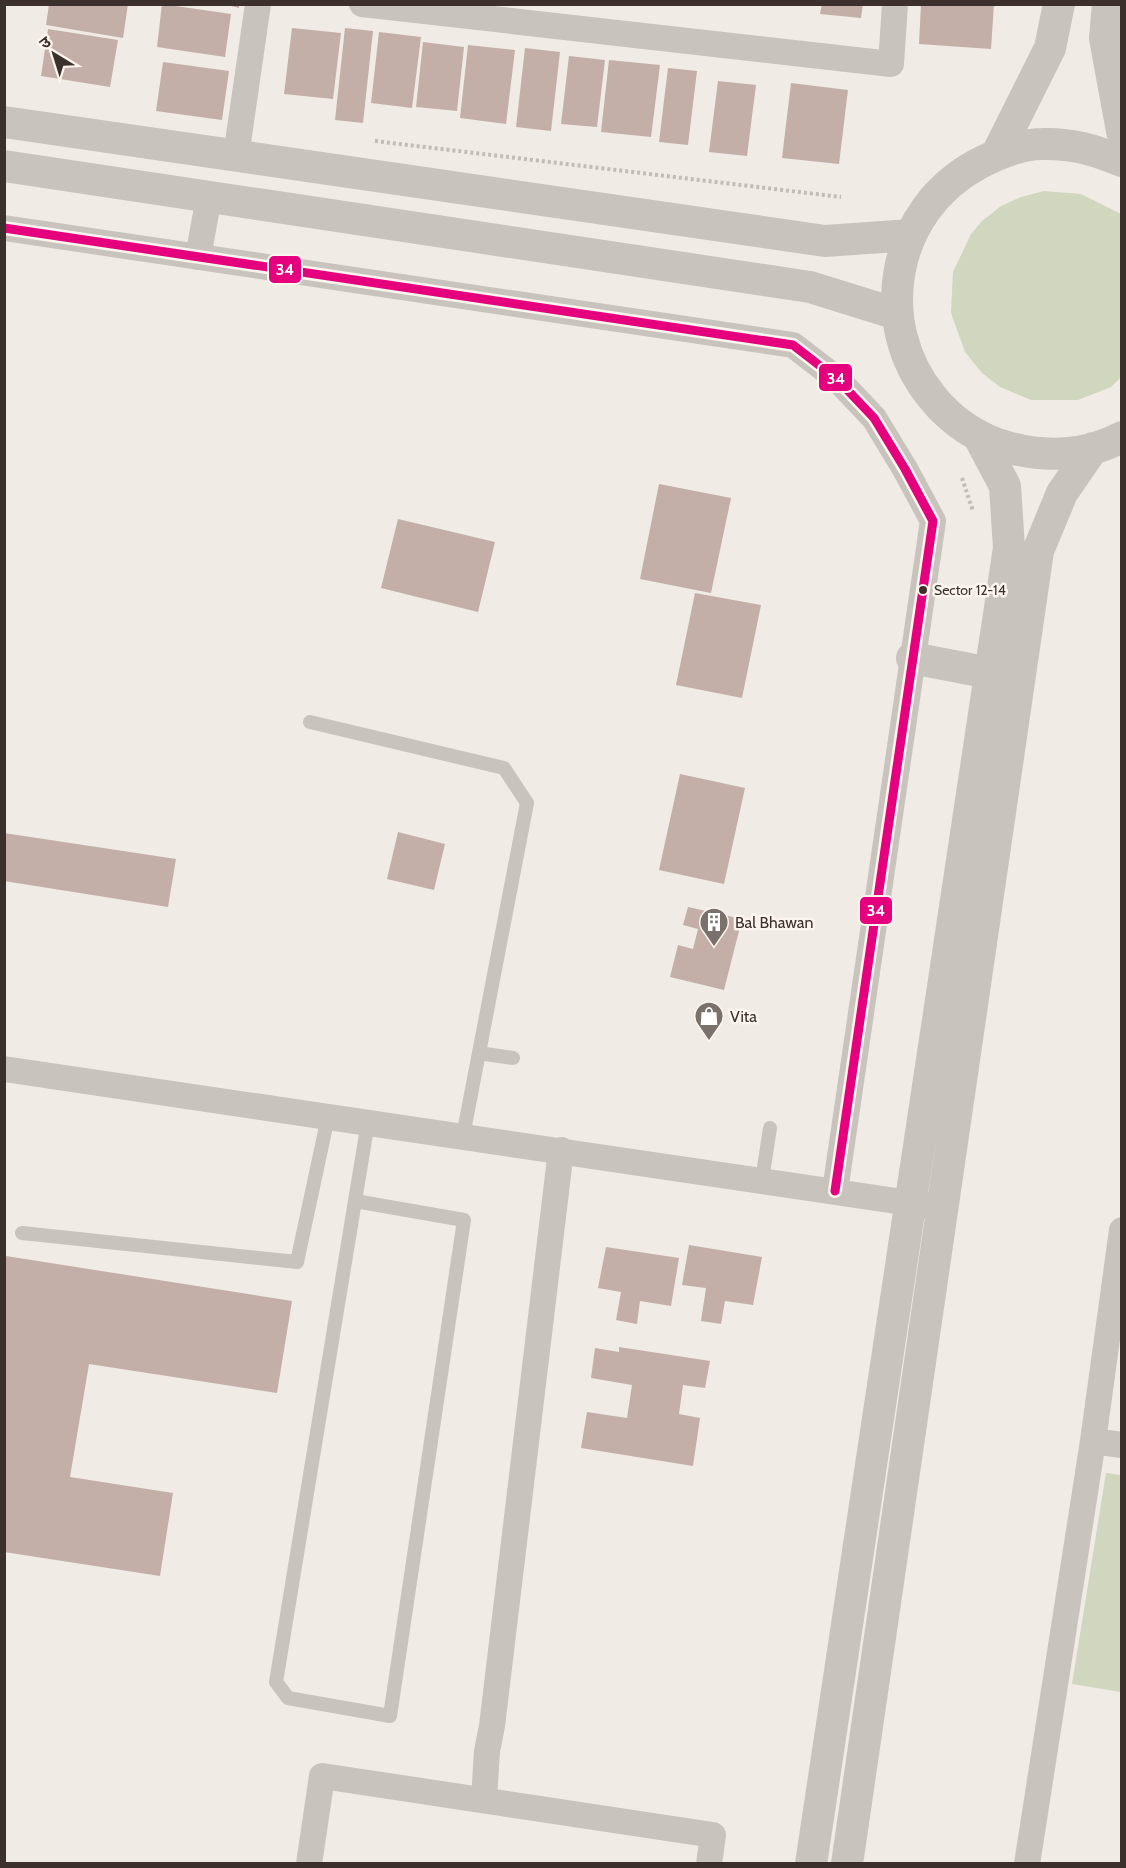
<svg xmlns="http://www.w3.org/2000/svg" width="1126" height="1868" font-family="Cabin,'Noto Sans Devanagari',sans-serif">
<rect width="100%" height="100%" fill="#f0ebe5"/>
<path fill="#d1d6bf" d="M 1044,191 L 1081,194 L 1121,214 L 1121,377 L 1111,387 L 1078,400 L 1031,400 L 1000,387 L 982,373 L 965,352 L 951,313 L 953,272 L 971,234 L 982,221 L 1001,206 L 1021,197 Z
M 1106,1473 L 1121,1475 L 1121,1692 L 1072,1684 Z"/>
<path fill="#c3afa7" d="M 49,4 L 128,4 L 123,38 L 46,25 Z
M 162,4 L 231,14 L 225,57 L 157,47 Z
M 223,4 L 239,4 L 239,8 Z
M 822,4 L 863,4 L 861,18 L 820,14 Z
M 921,4 L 994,4 L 991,49 L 919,44 Z
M 292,28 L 341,33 L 333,99 L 284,94 Z
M 345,28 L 373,31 L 363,123 L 335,120 Z
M 48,29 L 118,40 L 110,87 L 41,76 Z
M 379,32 L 421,37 L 412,108 L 371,103 Z
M 423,42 L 464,47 L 457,111 L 416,107 Z
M 468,45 L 515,50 L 506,124 L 460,118 Z
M 525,48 L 560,52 L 551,131 L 516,127 Z
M 569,56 L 605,60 L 597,127 L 561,124 Z
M 609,60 L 660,65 L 651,137 L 601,132 Z
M 163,62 L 229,71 L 222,120 L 156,111 Z
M 668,68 L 697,71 L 688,145 L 659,142 Z
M 718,81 L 756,85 L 747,156 L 709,152 Z
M 791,83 L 848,90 L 839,164 L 782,158 Z
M 659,484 L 731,498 L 711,593 L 640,579 Z
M 398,519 L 495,542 L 478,612 L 381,588 Z
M 695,593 L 761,605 L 742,698 L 676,685 Z
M 680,774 L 745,788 L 724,884 L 659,870 Z
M 398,832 L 445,844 L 434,890 L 387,879 Z
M 4,833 L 176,859 L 168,907 L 4,881 Z
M 688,907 L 742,919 L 724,990 L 670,977 L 678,945 L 693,949 L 698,929 L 683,925 Z
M 689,1245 L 762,1257 L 753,1305 L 725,1301 L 721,1324 L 701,1321 L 706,1288 L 682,1285 Z
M 606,1247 L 679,1258 L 671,1306 L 640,1301 L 637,1324 L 616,1320 L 621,1292 L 598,1288 Z
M 6,1256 L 292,1301 L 277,1393 L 89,1364 L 70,1477 L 173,1493 L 160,1576 L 4,1552 Z
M 619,1347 L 710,1361 L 705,1388 L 683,1385 L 679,1414 L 700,1418 L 693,1466 L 581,1448 L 587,1412 L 627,1418 L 632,1385 L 591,1378 L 595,1348 L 619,1352 Z"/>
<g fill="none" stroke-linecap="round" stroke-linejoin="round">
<path stroke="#c2bbb6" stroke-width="4" stroke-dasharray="3 3" stroke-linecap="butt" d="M 375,141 L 841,197
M 962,478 L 973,511"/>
<path stroke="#c9c3be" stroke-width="14" d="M 310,722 L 504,768 L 527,803 L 463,1136
M 479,1053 L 513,1058
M 762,1180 L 770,1128
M 355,1201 L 464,1220 L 390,1716 L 288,1698 L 276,1682 L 355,1201 L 368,1122
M 22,1233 L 297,1262 L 328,1117"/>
<path stroke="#c9c3be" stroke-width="26" d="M 362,4 L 891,64 L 895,4
M 236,156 L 258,4
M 4,228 L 793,345 L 837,379 L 874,418 L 905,469 L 933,521 L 835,1191
M 198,257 L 209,197
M 4,1069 L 930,1206
M 1093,1441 L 1122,1445
M 484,1799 L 487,1751 L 492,1726 L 561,1150
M 309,1864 L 322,1776 L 713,1835 L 709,1864
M 1027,1864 L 1093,1441 L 1122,1230"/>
<path stroke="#c9c3be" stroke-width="32" d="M 1108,4 L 1105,38 L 1122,131
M 4,122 L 825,241 L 911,235
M 997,154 L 1050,48 L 1059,4
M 1122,161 C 1094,150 1072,143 1042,144 C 1020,144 997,154 978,164 C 892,210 871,322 932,397 C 951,421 978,439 1007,447 C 1045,458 1087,456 1122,437
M 4,166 L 810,287 L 897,314
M 912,658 L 990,673
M 811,1864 L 1009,548 L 1005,486 L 978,435
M 847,1864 L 1038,551 L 1062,493 L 1093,448"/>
<g stroke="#fbf5ee" stroke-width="14">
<path id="bus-1" d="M 4,228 L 793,345 L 837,379 L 874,418 L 905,469 L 933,521 L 835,1191"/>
</g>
<use href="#bus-1" stroke="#e5007d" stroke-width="9"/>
</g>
<defs>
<g id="building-pin" transform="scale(1.5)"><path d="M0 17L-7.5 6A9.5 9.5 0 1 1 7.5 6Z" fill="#7a716c" stroke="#fbf5ee"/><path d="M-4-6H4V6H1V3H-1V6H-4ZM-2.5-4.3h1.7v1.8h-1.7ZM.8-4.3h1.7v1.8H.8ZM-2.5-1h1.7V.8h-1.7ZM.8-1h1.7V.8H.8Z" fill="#fff"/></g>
<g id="shop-pin" transform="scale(1.5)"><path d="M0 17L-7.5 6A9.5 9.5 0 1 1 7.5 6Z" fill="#7a716c" stroke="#fbf5ee"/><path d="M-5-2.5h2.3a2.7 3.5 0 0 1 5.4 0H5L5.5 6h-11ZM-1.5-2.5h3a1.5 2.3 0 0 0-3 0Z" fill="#fff"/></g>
</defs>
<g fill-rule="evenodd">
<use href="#building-pin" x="714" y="922"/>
<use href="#shop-pin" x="709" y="1016"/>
</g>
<circle fill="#3b302b" stroke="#fbf5ee" stroke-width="2" cx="923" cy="590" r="5"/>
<g text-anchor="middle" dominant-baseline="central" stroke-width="5" stroke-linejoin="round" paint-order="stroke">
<g font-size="14" fill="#3b302b" stroke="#fbf5ee" text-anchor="start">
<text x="934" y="590">Sector 12-14</text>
</g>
<g font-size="16" fill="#3b302b" stroke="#fbf5ee" text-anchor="start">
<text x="735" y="922">Bal Bhawan</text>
<text x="730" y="1016">Vita</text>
</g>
</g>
<g stroke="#fbf5ee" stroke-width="2">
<rect x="268" y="255" width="34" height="29" rx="6" fill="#e5007d"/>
<rect x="818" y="363" width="35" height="29" rx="6" fill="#e5007d"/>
<rect x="859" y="896" width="34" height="29" rx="6" fill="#e5007d"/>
</g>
<g font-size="16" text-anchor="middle" font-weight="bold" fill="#fff">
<text x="285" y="275">34</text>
<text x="836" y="384">34</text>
<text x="876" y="916">34</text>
</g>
<rect width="1126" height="1868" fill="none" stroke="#3b302b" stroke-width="12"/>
<g transform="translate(54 54) rotate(322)" stroke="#fbf5ee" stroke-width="4.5" paint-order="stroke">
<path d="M0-4.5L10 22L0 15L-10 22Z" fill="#3b302b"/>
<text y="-9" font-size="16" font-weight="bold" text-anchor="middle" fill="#3b302b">उ</text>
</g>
</svg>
